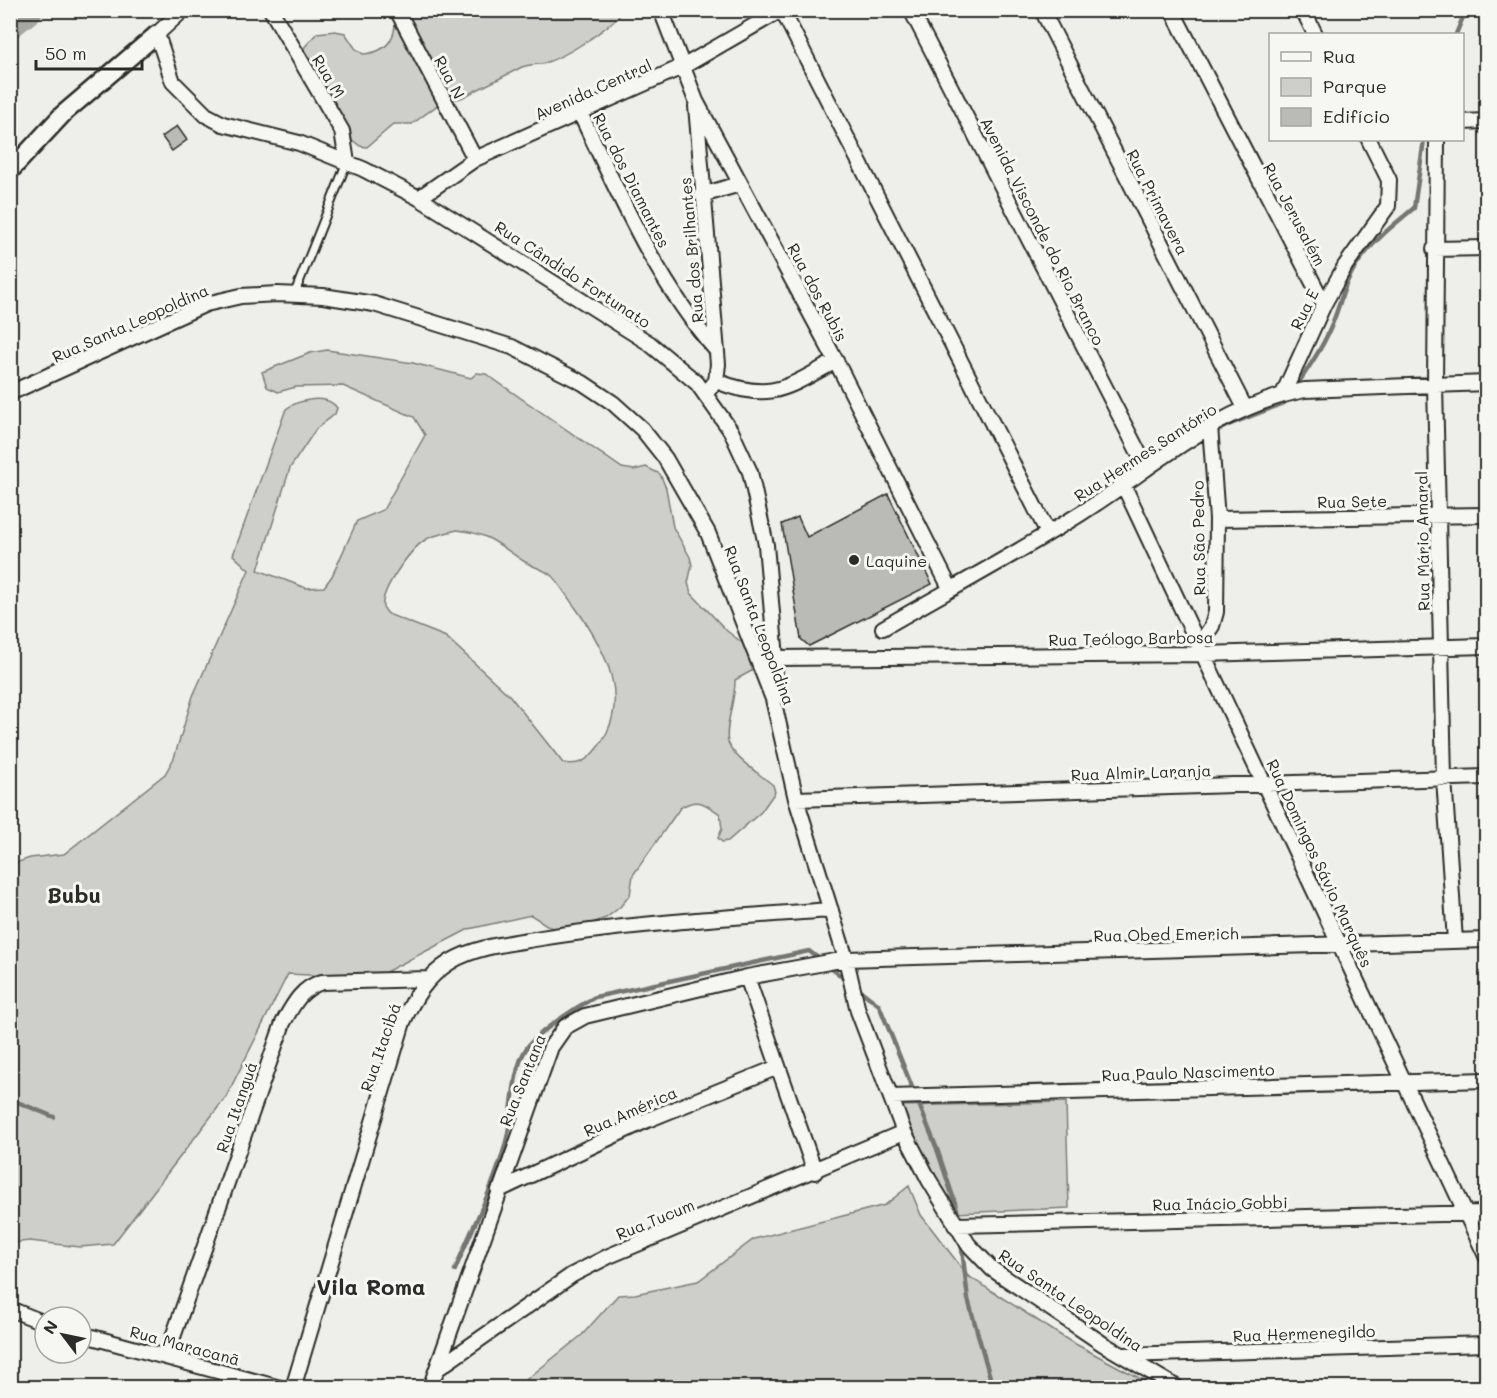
<svg xmlns="http://www.w3.org/2000/svg" width="1497" height="1398" font-family="Mali,sans-serif">
<rect width="100%" height="100%" fill="#eeeeea"/>
<filter id="ink" filterUnits="userSpaceOnUse"><feTurbulence type="fractalNoise" baseFrequency=".0167" numOctaves="2"/><feDisplacementMap in="SourceGraphic" scale="12" xChannelSelector="R" yChannelSelector="G"/><feConvolveMatrix kernelMatrix="1 2 1 2 8 2 1 2 1" color-interpolation-filters="sRGB"/></filter>
<g filter="url(#ink)">
<path fill="#cececa" stroke="#7c7c7a" stroke-width="1.5" fill-rule="evenodd" d="M 394,11 L 624,11 C 606,30 571,54 545,63 C 537,65 530,64 522,67 L 461,98 L 442,102 L 412,124 L 394,124 L 367,147 L 360,146 L 347,136 L 327,88 L 313,71 L 303,49 L 317,33 L 335,31 L 345,33 L 355,48 L 363,54 C 390,52 398,35 394,11 Z
M 327,350 L 413,363 L 471,378 L 477,373 L 486,374 L 622,468 L 634,470 L 646,467 L 660,474 L 666,488 L 673,527 L 690,557 L 692,565 L 688,583 L 691,593 L 727,631 L 753,651 L 757,668 L 735,680 C 736,698 724,728 728,742 C 734,759 760,774 773,785 L 775,792 L 761,812 L 728,841 L 722,842 L 718,838 L 722,829 L 720,814 C 704,803 697,797 680,808 L 633,875 L 630,895 L 620,907 L 606,918 L 592,923 L 553,929 L 531,915 L 469,929 L 374,978 L 288,974 L 226,1097 L 113,1244 L 80,1247 L 30,1241 L 11,1243 L 10,865 L 30,858 L 64,854 L 165,774 L 174,758 L 193,696 L 249,570 L 233,555 L 286,409 C 298,400 327,393 337,408 L 335,414 L 316,429 L 290,468 L 258,570 L 306,588 L 324,587 L 332,576 L 357,521 L 383,510 L 425,435 L 414,417 L 343,386 L 296,387 L 278,392 L 267,387 L 262,372 L 310,353 ZM 457,530 C 492,534 498,545 525,562 C 535,568 545,569 553,577 C 561,586 568,598 575,607 C 605,649 634,701 597,748 C 587,761 579,766 563,763 L 510,696 L 446,637 L 388,614 L 383,607 C 380,590 411,549 425,540 C 433,535 447,533 457,530 Z
M 1066,1102 L 1069,1208 L 954,1213 L 900,1106 Z
M 909,1186 L 921,1215 L 968,1276 L 1068,1340 L 1156,1387 L 517,1387 L 582,1335 L 618,1295 L 635,1294 L 698,1281 L 754,1239 L 885,1205 Z"/>
<g fill="none" stroke-linecap="round" stroke-linejoin="round">
<path stroke="#757573" stroke-width="4.5" d="M 1456,34 L 1466,10
M 1295,388 C 1309,367 1326,343 1334,319 C 1343,296 1344,281 1360,260 C 1375,239 1395,224 1414,208 L 1424,140
M 1223,427 L 1284,403 L 1288,397
M 828,966 L 848,981
M 857,988 L 879,1005 L 937,1149 L 957,1209 L 959,1221
M 10,1099 L 54,1117
M 961,1241 L 968,1299 L 993,1388
M 455,1270 C 472,1227 496,1184 507,1138 C 513,1113 512,1070 526,1049 C 537,1032 577,1007 595,997 L 809,951 L 822,961"/>
<path stroke="#a6a6a3" stroke-width="26" d="M 10,26 L 30,10"/>
</g>
<path fill="#babab7" stroke="#2b2b2b" stroke-width="1.5" d="M 177,126 L 187,140 L 172,151 L 162,137 Z
M 888,494 L 932,584 L 809,646 L 801,639 L 782,524 L 798,517 L 807,537 Z"/>
<g fill="none" stroke-linecap="round" stroke-linejoin="round">
<g stroke="#2b2b2b" stroke-width="11">
<path id="service" d="M 294,295 L 347,162"/>
</g>
<g stroke="#2b2b2b" stroke-width="18">
<path id="minor" d="M 183,10 L 157,34 L 173,82 L 206,115 L 223,124 L 299,143 L 363,169 L 419,198 L 649,343 L 697,383 L 731,431 L 750,472 L 766,545 L 776,658 L 773,697
M 271,10 L 342,131 L 347,162
M 397,10 L 475,159
M 661,10 L 696,101 L 836,361 L 950,588
M 782,10 L 1048,533
M 911,10 L 1146,467
M 1042,10 L 1245,408
M 1172,10 L 1324,304
M 1303,10 L 1315,34
M 696,106 L 718,364 L 716,381 L 706,393
M 580,113 C 620,196 656,281 716,350
M 1462,122 L 1486,121
M 1437,140 L 1435,385 L 1444,778 L 1455,941
M 702,195 L 740,184
M 419,198 L 475,159 L 684,66 L 781,10
M 1434,249 L 1486,248
M 716,381 C 772,403 787,387 836,361
M 10,393 L 206,304 L 241,296 L 277,294 L 323,296 L 374,304 L 512,347 L 583,383 L 613,403 L 642,429 L 665,458 L 708,533 L 773,699 L 796,799 L 846,959 L 858,1011 L 904,1132 L 929,1180 L 968,1244 L 992,1269 L 1103,1344 L 1178,1388
M 1283,394 L 1324,304 L 1345,266 L 1388,206 L 1389,180 L 1369,140
M 1123,484 L 1486,1256
M 1217,519 L 1486,515
M 883,628 C 949,590 1016,554 1080,514 C 1153,468 1218,406 1305,390 L 1486,383
M 1199,645 L 1212,626 L 1216,612 L 1217,519 L 1210,426
M 776,658 L 1203,654 L 1486,646
M 796,799 L 1486,777
M 747,977 L 815,1172
M 891,1097 L 1486,1080
M 499,1190 L 645,1121 L 778,1067
M 955,1225 L 1486,1213
M 10,1309 L 45,1323
M 81,1334 L 280,1388
M 1123,1355 L 1486,1344
M 166,1357 L 283,1023 C 293,1005 301,988 322,982 L 427,979
M 437,1369 L 572,1275 L 609,1256 L 904,1132
M 293,1388 L 403,1022 C 414,998 426,977 450,962 C 476,946 512,943 541,938 C 637,923 734,917 831,910
M 430,1388 L 551,1047 L 565,1027 L 585,1016 L 747,977 L 846,959 L 1486,940"/>
</g>
<g stroke="#2b2b2b" stroke-width="21">
<path id="tertiary" d="M 10,171 L 63,114 L 157,34"/>
</g>
<use href="#service" stroke="#f6f6f2" stroke-width="7"/>
<use href="#minor" stroke="#f6f6f2" stroke-width="14"/>
<use href="#tertiary" stroke="#f6f6f2" stroke-width="16"/>
</g>
</g>
<circle fill="#2b2b2b" stroke="#f6f6f2" stroke-width="2" cx="854" cy="560" r="6"/>
<g text-anchor="middle" dominant-baseline="central" stroke-width="6" stroke-linejoin="round" paint-order="stroke">
<g font-size="16" fill="#2b2b2b" stroke="#f6f6f2">
<text transform="translate(329 76) rotate(59)">Rua M</text>
<text transform="translate(450 77) rotate(62)">Rua N</text>
<text transform="translate(593 89) rotate(-24)">Avenida Central</text>
<text transform="translate(632 180) rotate(63)">Rua dos Diamantes</text>
<text transform="translate(1158 202) rotate(63)">Rua Primavera</text>
<text transform="translate(1295 214) rotate(62)">Rua Jerusalém</text>
<text transform="translate(1043 231) rotate(63)">Avenida Visconde do Rio Branco</text>
<text transform="translate(691 250) rotate(-95)">Rua dos Brilhantes</text>
<text transform="translate(573 274) rotate(33)">Rua Cândido Fortunato</text>
<text transform="translate(818 292) rotate(62)">Rua dos Rubis</text>
<text transform="translate(1304 309) rotate(-64)">Rua E</text>
<text transform="translate(130 323) rotate(-24)">Rua Santa Leopoldina</text>
<text transform="translate(1145 452) rotate(-33)">Rua Hermes Santório</text>
<text transform="translate(1352 501) rotate(-1)">Rua Sete</text>
<text transform="translate(1198 538) rotate(-91)">Rua São Pedro</text>
<text transform="translate(1422 541) rotate(-91)">Rua Mário Amaral</text>
<text transform="translate(760 625) rotate(69)">Rua Santa Leopoldina</text>
<text transform="translate(1131 638) rotate(-1)">Rua Teólogo Barbosa</text>
<text transform="translate(1141 772) rotate(-2)">Rua Almir Laranja</text>
<text transform="translate(1320 863) rotate(65)">Rua Domingos Sávio Marquês</text>
<text transform="translate(1166 934) rotate(-1)">Rua Obed Emerich</text>
<text transform="translate(380 1047) rotate(-71)">Rua Itacibá</text>
<text transform="translate(1188 1072) rotate(-2)">Rua Paulo Nascimento</text>
<text transform="translate(522 1080) rotate(-68)">Rua Santana</text>
<text transform="translate(236 1107) rotate(-71)">Rua Itanguá</text>
<text transform="translate(630 1111) rotate(-24)">Rua América</text>
<text transform="translate(1220 1203) rotate(-1)">Rua Inácio Gobbi</text>
<text transform="translate(655 1219) rotate(-22)">Rua Tucum</text>
<text transform="translate(1071 1300) rotate(34)">Rua Santa Leopoldina</text>
<text transform="translate(1304 1333) rotate(-2)">Rua Hermenegildo</text>
<text transform="translate(185 1345) rotate(15)">Rua Maracanã</text>
</g>
<g font-size="16" fill="#2b2b2b" stroke="#f6f6f2" text-anchor="start">
<text x="866" y="560">Laquine</text>
</g>
<g font-size="22" font-weight="bold" fill="#2b2b2b" stroke="#f6f6f2">
<text x="74" y="894">Bubu</text>
<text x="371" y="1286">Vila Roma</text>
</g>
</g>
<rect width="1497" height="1398" fill="none" stroke="#f6f6f2" stroke-width="36"/>
<rect x="18" y="18" width="1461" height="1362" fill="none" stroke="#2b2b2b" stroke-width="2" filter="url(#ink)"/>
<rect x="1269" y="33" width="195" height="108" fill="#f6f6f2" stroke="#a5a5a2" stroke-width="1.5"/>
<rect x="1281" y="52" width="30" height="9" fill="#f6f6f2" stroke="#a5a5a2" stroke-width="1.5"/>
<text x="1323" y="63" font-size="18" fill="#2b2b2b">Rua</text>
<rect x="1281" y="78" width="30" height="18" fill="#cececa" stroke="#a5a5a2" stroke-width="1.5"/>
<text x="1323" y="93" font-size="18" fill="#2b2b2b">Parque</text>
<rect x="1281" y="108" width="30" height="18" fill="#babab7" stroke="#a5a5a2" stroke-width="1.5"/>
<text x="1323" y="123" font-size="18" fill="#2b2b2b">Edifício</text>
<g transform="translate(63 1335) rotate(302)"><circle r="28" fill="#f6f6f2" stroke="#a5a5a2" stroke-width="1.5"/>
<path d="M0-4.5L10 22L0 15L-10 22Z" fill="#2b2b2b"/>
<text y="-9" font-size="16" font-weight="bold" text-anchor="middle" fill="#2b2b2b">N</text>
</g>
<path d="M36 60v9h106v-9" fill="none" stroke="#2b2b2b" stroke-width="3"/>
<text x="45" y="60" font-size="18" fill="#2b2b2b" stroke="#f6f6f2" stroke-width="4.5" paint-order="stroke">50 m</text>
</svg>
